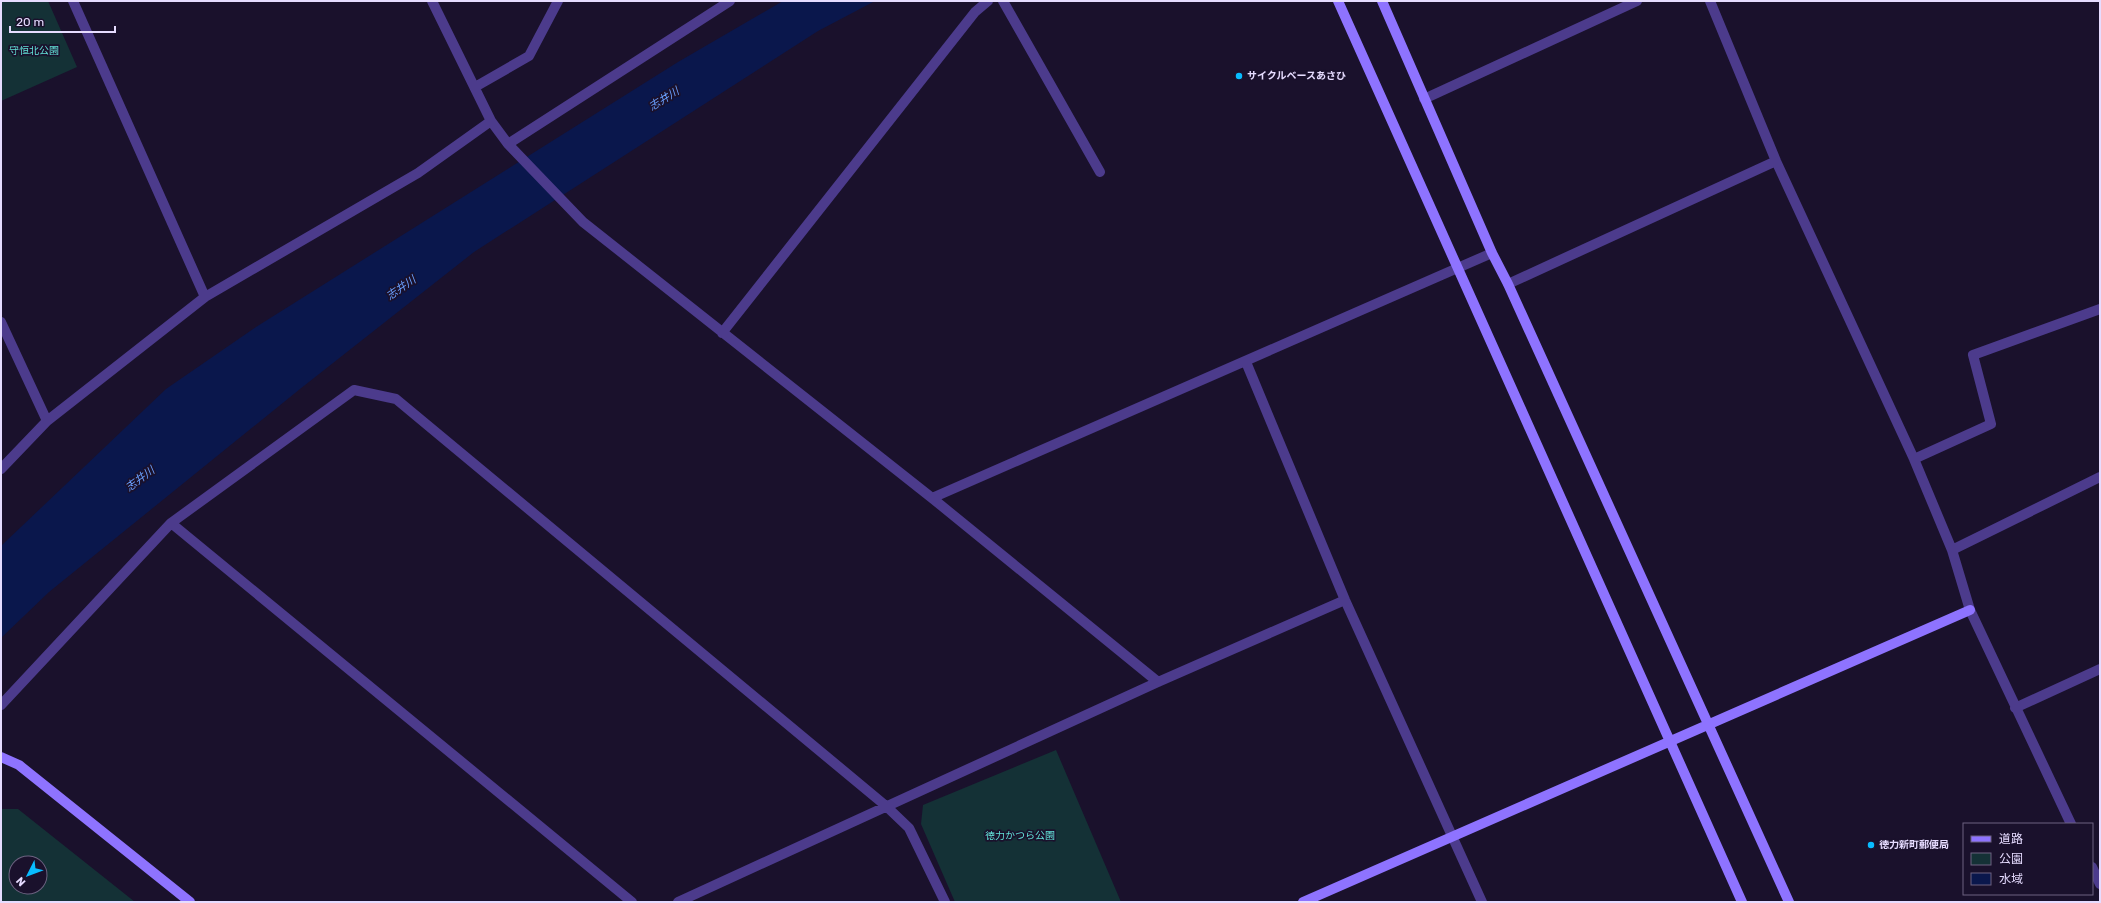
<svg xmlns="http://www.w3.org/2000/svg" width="2101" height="903" font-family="Rubik,'Noto Sans JP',sans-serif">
<rect width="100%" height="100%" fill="#1a112c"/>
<path fill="#143136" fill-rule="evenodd" d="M 1,1 L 48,1 L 77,67 L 1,101 Z
M 1056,750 L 1121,902 L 955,902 L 921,824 L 923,805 Z
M 1,809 L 18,809 L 135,902 L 1,902 ZM 16,863 L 40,863 L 40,887 L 16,887 Z"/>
<path fill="#0a174c" d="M 783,1 L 875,1 L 818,31 L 474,252 L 300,389 L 49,592 L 1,638 L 1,546 L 166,389 L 256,327 L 678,62 Z"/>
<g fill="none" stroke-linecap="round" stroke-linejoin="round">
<path stroke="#4c3b8c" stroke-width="10" d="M 73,1 L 205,297
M 432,1 L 491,121 L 508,144 L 583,222 L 932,498 L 1158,682
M 1003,1 L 1100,172
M 1710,1 L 1776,161 L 1914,459 L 1952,550 L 1970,610 L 2071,824
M 475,87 L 529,56 L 558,1
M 1424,99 L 1637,1
M 508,144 L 730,1
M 1508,284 L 1776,161
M 1,322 L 47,421
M 722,333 L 975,12 L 988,1
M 1246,362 L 1345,600 L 1482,902
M 1914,459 L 1991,424 L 1973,355 L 2100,309
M 1,469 L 47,421 L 205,297 L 418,173 L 491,121
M 932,498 L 1492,253
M 171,523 L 632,902
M 1952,550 L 2100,477
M 1,705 L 171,523 L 354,390 L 396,399 L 886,806 L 909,828 L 945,902
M 2015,708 L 2100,669
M 2092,867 L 2100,884
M 678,902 L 1158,682 L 1345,600"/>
<path stroke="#8e73ff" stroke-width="10" d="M 1338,1 L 1742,902
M 1382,1 L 1492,253 L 1508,284 L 1789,902
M 1,757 L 19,765 L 190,902
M 1303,902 L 1970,610"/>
</g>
<g fill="#08bcff" stroke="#1a112c" stroke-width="1.5">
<circle cx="1239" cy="76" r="4"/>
<circle cx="1871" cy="845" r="4"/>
</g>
<g text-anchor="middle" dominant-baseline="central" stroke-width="3.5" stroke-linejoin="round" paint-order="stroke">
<g font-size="10" fill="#63e3d9" stroke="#1a112c">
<text x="34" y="51">守恒北公園</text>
<text x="1020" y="836">徳力かつら公園</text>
</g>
<g font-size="10" font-weight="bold" fill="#e6dcff" stroke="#1a112c" text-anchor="start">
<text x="1247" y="76">サイクルベースあさひ</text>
<text x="1879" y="845">徳力新町郵便局</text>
</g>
<g font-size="11" font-style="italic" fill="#6aa0ff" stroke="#1a112c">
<text transform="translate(664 99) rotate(-32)">志井川</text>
<text transform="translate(401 288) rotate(-35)">志井川</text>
<text transform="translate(140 479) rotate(-37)">志井川</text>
</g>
</g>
<rect width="2101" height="903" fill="none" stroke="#e6dcff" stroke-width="4"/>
<rect x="1963" y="823" width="130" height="72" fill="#1a112c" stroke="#6c6280"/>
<rect x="1971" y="836" width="20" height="6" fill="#8e73ff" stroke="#6c6280"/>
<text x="1999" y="843" font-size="12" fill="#e6dcff">道路</text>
<rect x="1971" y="853" width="20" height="12" fill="#143136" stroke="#6c6280"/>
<text x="1999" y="863" font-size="12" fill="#e6dcff">公園</text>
<rect x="1971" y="873" width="20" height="12" fill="#0a174c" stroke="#6c6280"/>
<text x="1999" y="883" font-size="12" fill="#e6dcff">水域</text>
<g transform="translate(28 875) rotate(228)"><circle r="19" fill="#1a112c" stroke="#6c6280"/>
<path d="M0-3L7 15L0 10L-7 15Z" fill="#08bcff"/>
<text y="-6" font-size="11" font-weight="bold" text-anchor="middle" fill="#e6dcff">N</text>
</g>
<path d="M10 26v6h105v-6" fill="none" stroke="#e6dcff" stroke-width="2"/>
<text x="16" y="26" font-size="12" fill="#e6dcff" stroke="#1a112c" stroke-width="3" paint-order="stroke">20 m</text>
</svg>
